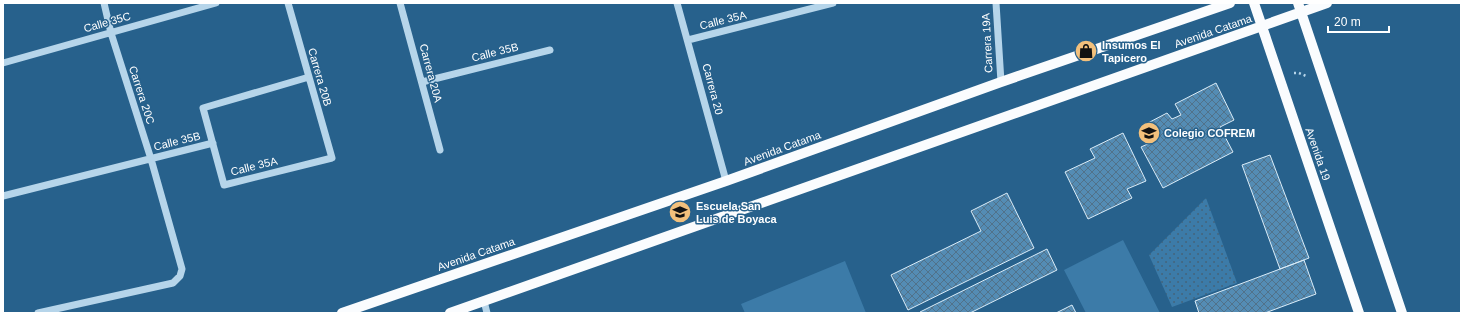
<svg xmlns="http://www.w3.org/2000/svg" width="1464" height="316" font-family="Arial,sans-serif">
<defs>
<pattern id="park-dots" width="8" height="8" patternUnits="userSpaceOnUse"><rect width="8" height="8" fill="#3c7ba8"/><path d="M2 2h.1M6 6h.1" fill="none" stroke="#44647a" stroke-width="1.8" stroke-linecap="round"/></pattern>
<pattern id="building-cross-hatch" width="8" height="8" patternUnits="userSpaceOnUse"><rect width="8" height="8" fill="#548cb4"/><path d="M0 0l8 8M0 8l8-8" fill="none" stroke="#51728a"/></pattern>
</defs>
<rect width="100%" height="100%" fill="#27618c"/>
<path fill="url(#park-dots)" d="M 1206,198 L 1237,283 L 1172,307 L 1149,255 Z"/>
<path fill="#3c7ba8" d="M 1123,240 L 1160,313 L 1086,313 L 1064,270 Z
M 845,261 L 866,313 L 745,313 L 741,304 Z"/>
<path fill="url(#building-cross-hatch)" stroke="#daecf8" d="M 1216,83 L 1234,120 L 1220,127 L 1233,152 L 1163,188 L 1141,147 L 1150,143 L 1146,124 L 1167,113 L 1172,119 L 1181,115 L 1175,104 Z
M 1123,133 L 1146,181 L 1127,189 L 1132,198 L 1088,219 L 1065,172 L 1095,158 L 1090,149 Z
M 1270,155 L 1309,258 L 1280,269 L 1242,165 Z
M 1007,193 L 1034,248 L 908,310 L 891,275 L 981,231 L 971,211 Z
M 1047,249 L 1057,270 L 970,313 L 921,313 L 920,312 Z
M 1304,260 L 1316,294 L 1265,313 L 1199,313 L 1195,301 Z
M 1072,305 L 1076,313 L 1056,313 Z"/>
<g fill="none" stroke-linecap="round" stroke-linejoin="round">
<path stroke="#b6d5ea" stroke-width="2.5" stroke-dasharray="2 3" stroke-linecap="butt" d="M 1294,73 L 1299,73 L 1306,76"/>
<path stroke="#b6d5ea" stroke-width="7" d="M 288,3 L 332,158 L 224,185 L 203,108 L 309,77
M 400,3 L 440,150
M 677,3 L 726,181
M 996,3 L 1001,82
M 688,40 L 833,3
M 3,63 L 216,3
M 422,82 L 550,50
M 3,196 L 213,143
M 484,301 L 487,313
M 38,313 L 173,283 L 180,276 L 182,269 L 151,159 L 111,33 L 104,3"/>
<path stroke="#fafcfe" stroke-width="10" d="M 1254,3 L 1359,313
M 1298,3 L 1402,313
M 342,313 L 726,181 L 1001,82 L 1230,3
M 450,313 L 1327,3"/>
</g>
<defs>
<g id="shop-disc" transform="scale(1.15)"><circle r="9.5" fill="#f2c07c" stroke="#27618c"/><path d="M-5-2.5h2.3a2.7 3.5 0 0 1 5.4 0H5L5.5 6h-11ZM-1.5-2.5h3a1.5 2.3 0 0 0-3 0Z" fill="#111"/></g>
<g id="university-disc" transform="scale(1.15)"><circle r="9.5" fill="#f2c07c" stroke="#27618c"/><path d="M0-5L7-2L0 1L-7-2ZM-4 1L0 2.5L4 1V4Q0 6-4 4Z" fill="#111"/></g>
<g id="school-disc" transform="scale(1.15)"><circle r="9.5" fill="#f2c07c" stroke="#27618c"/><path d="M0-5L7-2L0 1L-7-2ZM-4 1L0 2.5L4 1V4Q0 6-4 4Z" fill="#111"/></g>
</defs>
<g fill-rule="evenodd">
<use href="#shop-disc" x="1086" y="51"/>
<use href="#university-disc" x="1149" y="133"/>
<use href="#school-disc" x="680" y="212"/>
</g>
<g text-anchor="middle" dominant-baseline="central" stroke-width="3" stroke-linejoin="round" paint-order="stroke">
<g font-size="11" fill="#fff" stroke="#27618c">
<text transform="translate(723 20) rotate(-14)">Calle 35A</text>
<text transform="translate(107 22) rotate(-16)">Calle 35C</text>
<text transform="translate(1213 31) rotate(-19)">Avenida Catama</text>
<text transform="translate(987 43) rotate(-93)">Carrera 19A</text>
<text transform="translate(495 52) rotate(-14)">Calle 35B</text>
<text transform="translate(431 73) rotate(75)">Carrera 20A</text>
<text transform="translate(320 77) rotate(74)">Carrera 20B</text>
<text transform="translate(713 89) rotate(75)">Carrera 20</text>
<text transform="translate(142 95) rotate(72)">Carrera 20C</text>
<text transform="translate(177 141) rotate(-14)">Calle 35B</text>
<text transform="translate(782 148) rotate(-20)">Avenida Catama</text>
<text transform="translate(1318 154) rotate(71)">Avenida 19</text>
<text transform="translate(254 166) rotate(-14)">Calle 35A</text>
<text transform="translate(476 254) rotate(-19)">Avenida Catama</text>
</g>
<g font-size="11" font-weight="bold" fill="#fff" stroke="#27618c" text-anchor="start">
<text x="1102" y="45">Insumos El<tspan x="1102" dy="13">Tapicero</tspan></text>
<text x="1164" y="133">Colegio COFREM</text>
<text x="696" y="206">Escuela San<tspan x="696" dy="13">Luis de Boyaca</tspan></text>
</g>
</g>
<rect width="1464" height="316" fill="none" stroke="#ffffff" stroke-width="8"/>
<path d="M1328 26v6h61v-6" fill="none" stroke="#ffffff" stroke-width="2"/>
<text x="1334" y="26" font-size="12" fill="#ffffff" stroke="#27618c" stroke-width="3" paint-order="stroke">20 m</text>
</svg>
